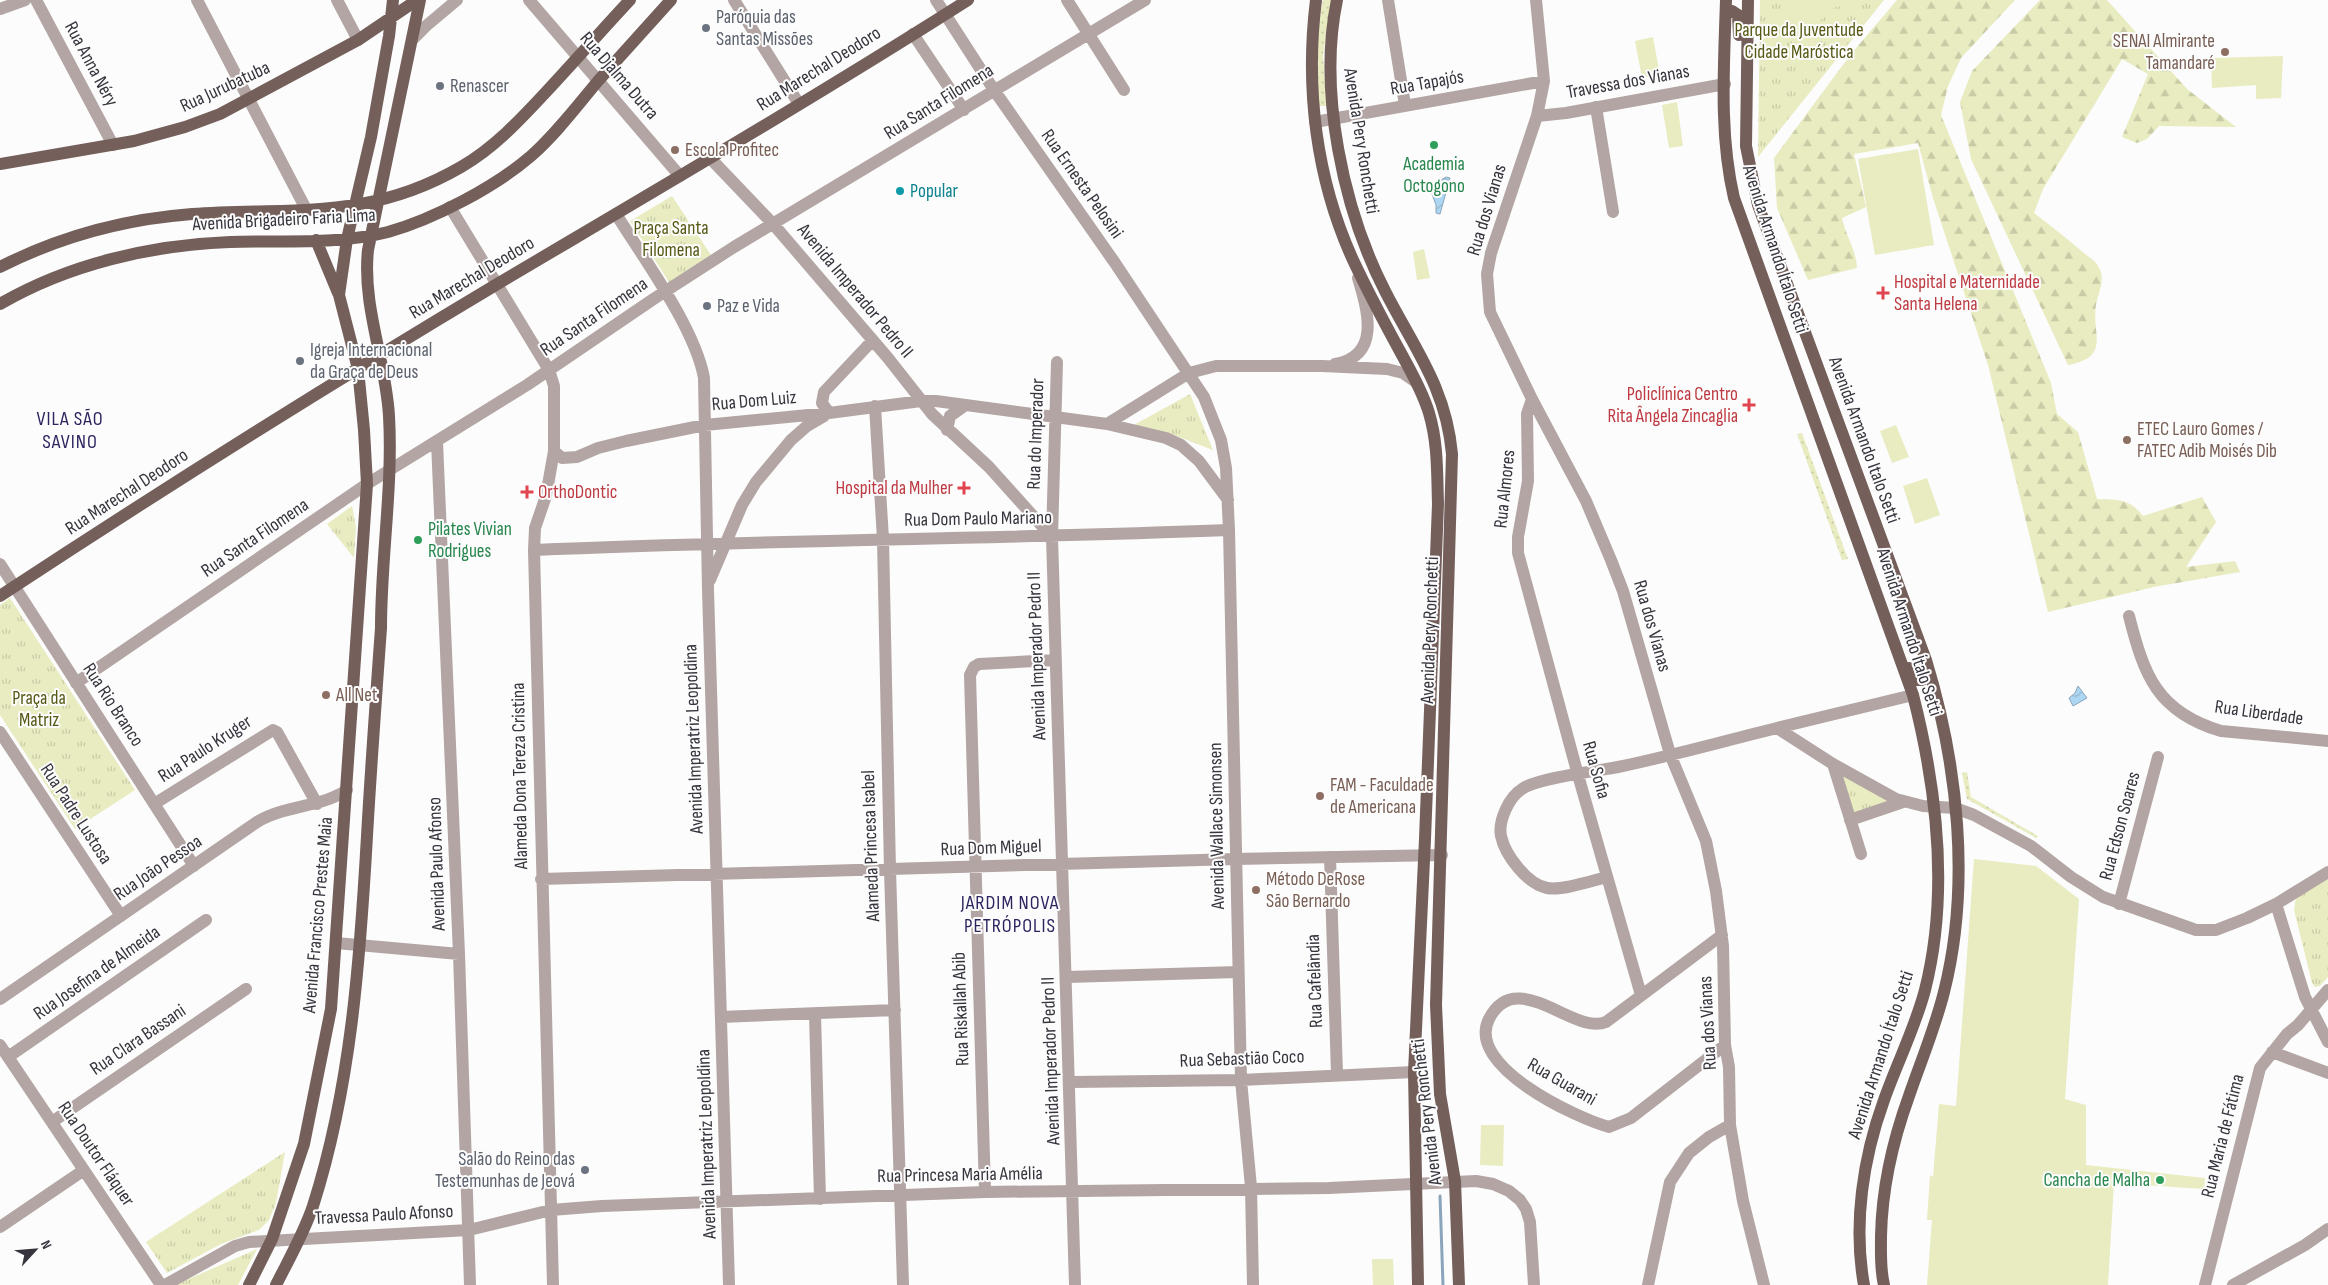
<svg xmlns="http://www.w3.org/2000/svg" width="2328" height="1285" font-family="'Sofia Sans Condensed',sans-serif">
<defs>
<pattern id="grass-dots" width="8" height="8" patternUnits="userSpaceOnUse" patternTransform="scale(1.25)"><rect width="8" height="8" fill="#e8ecc0"/><path d="M2 2h.1M6 6h.1" fill="none" stroke="#c8cba6" stroke-width="1.8" stroke-linecap="round"/></pattern>
<pattern id="forest-firs" width="22" height="20" patternUnits="userSpaceOnUse" patternTransform="scale(1.25)"><rect width="22" height="20" fill="#e8ecc0"/><path d="M5 1l3.5 6h-7zM16 11l3.5 6h-7z" fill="#c8cba6"/></pattern>
<pattern id="park-tufts" width="24" height="20" patternUnits="userSpaceOnUse" patternTransform="scale(1.25)"><rect width="24" height="20" fill="#e8ecc0"/><path d="M3 7l-1-3M5 7V3M7 7l1-3M15 17l-1-3M17 17v-4M19 17l1-3" fill="none" stroke="#c8cba6"/></pattern>
<pattern id="water-waves" width="16" height="10" patternUnits="userSpaceOnUse" patternTransform="scale(1.25)"><rect width="16" height="10" fill="#add6f2"/><path d="M0 5q4-4 8 0t8 0" fill="none" stroke="#95b8d0"/></pattern>
</defs>
<rect width="100%" height="100%" fill="#fcfcfc"/>
<path fill="url(#grass-dots)" d="M 1323,0 L 1332,0 L 1323,55 L 1327,106 L 1319,106 C 1316,71 1315,34 1323,0 Z
M 1802,433 L 1848,559 L 1842,560 L 1797,434 Z
M 1967,772 L 1971,797 L 2038,836 L 2036,838 L 1967,799 L 1962,773 Z"/>
<path fill="url(#forest-firs)" d="M 1897,0 L 2015,0 L 1961,58 L 1948,86 L 1941,115 L 2051,383 L 2057,414 L 2078,432 L 2097,499 C 2118,500 2129,498 2143,516 L 2202,497 L 2216,522 L 2186,567 L 2235,561 L 2240,572 L 2154,587 L 2048,612 L 1988,365 L 1933,198 L 1918,143 L 1854,154 L 1866,207 L 1842,218 C 1846,236 1856,250 1857,268 L 1808,280 L 1777,208 L 1774,158 L 1851,54 Z
M 2040,0 L 2107,0 L 2187,89 L 2236,127 L 2159,126 L 2147,139 L 2137,143 L 2122,137 L 2148,74 L 2122,59 L 2043,189 L 2034,213 C 2051,226 2069,240 2085,254 C 2090,258 2097,262 2099,268 C 2106,279 2098,293 2096,305 C 2091,333 2112,357 2068,365 L 1971,159 L 1960,102 L 1972,71 Z"/>
<path fill="url(#park-tufts)" d="M 1760,0 L 1884,0 L 1758,157 Z
M 672,196 L 711,255 L 669,282 L 630,221 Z
M 1190,394 L 1213,450 L 1174,435 L 1132,426 Z
M 352,506 L 356,527 L 354,558 L 327,524 Z
M 10,598 L 135,790 L 75,829 L 0,715 L 0,605 Z
M 1839,768 L 1895,800 L 1850,818 Z
M 2328,876 L 2328,977 L 2320,986 L 2315,987 L 2312,983 L 2294,910 L 2296,897 Z
M 285,1152 L 276,1203 L 269,1220 L 259,1230 L 221,1244 L 167,1273 L 146,1242 Z
M 257,1249 L 238,1285 L 175,1285 Z"/>
<path fill="#e8ecc0" d="M 1782,0 L 1855,0 L 1853,5 L 1835,7 L 1814,26 L 1807,30 L 1788,35 L 1783,22 Z
M 1653,37 L 1660,75 L 1642,78 L 1635,41 Z
M 2283,56 L 2281,98 L 2256,99 L 2256,85 L 2212,88 L 2211,58 Z
M 1677,102 L 1683,146 L 1669,148 L 1662,105 Z
M 1918,149 L 1934,245 L 1875,255 L 1858,159 Z
M 1424,249 L 1430,278 L 1417,280 L 1413,252 Z
M 1896,425 L 1909,457 L 1892,463 L 1880,431 Z
M 1927,478 L 1940,515 L 1915,524 L 1903,486 Z
M 1974,859 L 2036,866 L 2079,899 L 2065,1099 L 2086,1105 L 2086,1165 L 2205,1178 L 2204,1189 L 2114,1183 L 2108,1285 L 1927,1285 L 1932,1220 L 1927,1220 L 1930,1175 L 1933,1177 L 1939,1104 L 1956,1106 Z
M 1481,1125 L 1504,1125 L 1503,1166 L 1480,1165 Z
M 1372,1259 L 1393,1259 L 1394,1285 L 1373,1285 Z"/>
<path fill="url(#water-waves)" stroke="#8aa5bc" d="M 1446,177 L 1450,178 L 1440,214 L 1436,213 L 1436,205 L 1432,194 L 1436,189 L 1442,187 L 1441,180 Z
M 2078,686 L 2087,698 L 2073,706 L 2069,698 L 2075,693 Z"/>
<g fill="none" stroke-linecap="round" stroke-linejoin="round">
<path stroke="#8aa5bc" stroke-width="3" d="M 1440,1196 L 1443,1285"/>
<path stroke="#b2a5a3" stroke-width="12" d="M 36,0 L 113,145
M 197,0 L 307,211
M 337,0 L 358,40
M 529,0 L 680,176
M 734,0 L 799,104
M 936,0 L 994,90 L 1115,263 L 1204,397 L 1221,440 L 1226,468 L 1229,530 L 1241,1080 L 1251,1187 L 1253,1285
M 1067,0 L 1124,90
M 1388,0 L 1405,105
M 1536,0 L 1544,81 L 1537,116 L 1491,253 L 1487,274 L 1490,312 L 1532,399 L 1586,501 L 1611,560 L 1623,591 L 1670,754 L 1706,841 L 1716,891 L 1723,946 L 1725,1045 L 1729,1067 L 1730,1125 L 1743,1201 L 1764,1285
M 0,9 L 25,0
M 913,34 L 964,110
M 412,40 L 426,26 L 457,0
M 1596,107 L 1613,212
M 1537,116 L 1566,113 L 1725,84
M 1315,122 L 1544,81
M 710,158 L 774,225 L 888,358 L 932,414 L 989,467 L 1052,537 L 1075,1285
M 450,207 L 549,370 L 554,386 L 554,451 L 546,496 L 535,528 L 534,550 L 553,1285
M 616,214 C 644,259 695,328 704,378 L 708,590 L 729,1285
M 1335,364 C 1381,356 1368,311 1358,278
M 1532,399 L 1527,414 L 1528,481 L 1518,537 L 1518,553 L 1578,775 L 1641,995
M 875,406 L 883,539 L 890,870 L 903,1285
M 829,413 L 822,403 L 824,392 L 873,340
M 1107,424 L 1189,373 L 1216,366 L 1322,366 L 1387,369 L 1403,373 L 1416,382
M 947,430 L 950,416 L 964,406
M 437,442 L 459,954 L 470,1285
M 554,451 L 562,458 L 577,457 L 598,448 L 626,441 L 705,425 L 829,413 L 921,401 L 936,401 L 1107,424 L 1166,438 L 1181,445 L 1199,461 L 1228,500
M 1052,537 L 1057,362
M 534,550 C 766,540 998,539 1229,530
M 0,564 L 194,866
M 710,580 L 742,505 L 756,482 L 791,440 L 807,426 L 824,416
M 2129,616 C 2144,675 2157,712 2221,731 L 2328,741
M 76,683 L 367,484 L 527,385 L 655,298 L 734,247 L 1145,0
M 1777,728 L 1913,695
M 0,732 L 121,916
M 1833,764 L 1861,854
M 154,804 L 273,730 L 277,732 L 317,804
M 1850,820 L 1903,802
M 1330,857 L 1337,1074
M 1607,877 C 1591,881 1562,891 1547,888 C 1527,884 1505,855 1501,836 C 1498,821 1509,797 1522,789 C 1537,778 1597,771 1618,767 C 1671,756 1724,741 1777,728 L 1833,764 L 1896,799 L 1923,806 L 1955,808 L 1974,815 L 2031,846 L 2071,877 L 2103,897 L 2196,930 L 2216,930 L 2247,918 L 2276,904 L 2328,872
M 541,879 L 1236,859 L 1442,855
M 2119,904 L 2158,757
M 2276,904 L 2305,997 L 2328,1042
M 1722,935 L 1606,1022 C 1574,1036 1516,965 1489,1019 C 1465,1066 1576,1118 1609,1127 L 1631,1118 L 1725,1045
M 336,943 L 459,954
M 1067,977 L 1238,972
M 0,999 L 257,822 C 285,805 320,808 347,790
M 815,1014 L 820,1199
M 721,1017 L 895,1010
M 0,1045 L 161,1285
M 2272,1052 L 2328,1073
M 8,1057 L 206,920
M 1071,1082 L 1241,1080 L 1414,1072
M 52,1122 L 246,989
M 985,1192 L 970,675 L 974,667 L 979,664 L 1055,660
M 0,1227 L 84,1170
M 165,1285 L 235,1246 L 249,1242 L 469,1230 L 551,1210 L 602,1206 L 985,1192 L 1329,1188 L 1476,1181 L 1493,1184 L 1509,1191 L 1520,1200 L 1526,1209 L 1530,1222 L 1534,1285
M 1648,1285 L 1670,1182 L 1689,1153 L 1709,1137 L 1730,1125
M 2205,1285 L 2260,1068 L 2287,1034 L 2298,1025 L 2328,990
M 2233,1285 L 2305,1245 L 2328,1229"/>
<path stroke="#745f5b" stroke-width="12" d="M 1316,0 C 1305,88 1316,179 1353,260 C 1368,292 1385,324 1402,355 C 1412,373 1423,393 1429,413 C 1438,443 1437,473 1438,504 L 1425,839 L 1414,1072 L 1418,1285
M 1337,0 C 1318,91 1343,209 1385,291 C 1414,348 1446,387 1452,454 L 1436,1005 L 1440,1094 L 1455,1181 L 1459,1285
M 1726,0 C 1724,66 1719,134 1734,198 L 1913,695 C 1937,789 1949,895 1925,990 C 1915,1028 1897,1063 1884,1100 C 1863,1158 1853,1224 1864,1285
M 1748,0 L 1746,146 L 1758,205 L 1926,660 C 1958,765 1971,885 1944,992 C 1935,1028 1921,1061 1909,1096 C 1893,1140 1882,1188 1881,1236 C 1881,1252 1880,1269 1884,1285
M 1726,12 L 1732,11 L 1738,15 L 1739,35
M 0,164 L 134,141 L 185,127 L 220,114 L 358,40 L 417,0
M 316,240 L 338,293
M 0,267 C 59,237 126,219 192,214 C 293,207 368,221 461,167 C 494,148 520,120 546,92 C 574,62 602,30 630,0
M 0,304 C 69,264 151,245 230,242 C 282,240 337,245 388,232 C 434,219 495,187 531,156 C 556,134 577,106 598,81 C 622,54 647,27 671,0
M 0,596 C 164,488 330,384 499,283 C 656,190 814,98 968,0
M 1909,668 L 1914,680 L 1922,680 L 1924,676 L 1924,663
M 249,1285 L 272,1239 L 304,1144 L 331,1009 L 367,484 L 364,430 L 358,369 L 339,295 L 347,239 L 371,137 L 389,36 L 393,0
M 276,1285 C 289,1259 304,1233 313,1206 C 351,1087 360,960 367,836 C 371,766 376,697 381,628 C 381,557 393,487 389,416 C 386,361 362,306 368,250 L 420,0"/>
</g>
<g fill="#6b7280" stroke="#fcfcfc" stroke-width="2">
<circle cx="706" cy="28" r="5"/>
<circle cx="440" cy="86" r="5"/>
<circle cx="707" cy="306" r="5"/>
<circle cx="300" cy="361" r="5"/>
<circle cx="585" cy="1170" r="5"/>
</g>
<g fill="#8d6e63" stroke="#fcfcfc" stroke-width="2">
<circle cx="2225" cy="52" r="5"/>
<circle cx="675" cy="150" r="5"/>
<circle cx="2127" cy="440" r="5"/>
<circle cx="326" cy="695" r="5"/>
<circle cx="1320" cy="796" r="5"/>
<circle cx="1256" cy="890" r="5"/>
</g>
<g fill="#2e9e5b" stroke="#fcfcfc" stroke-width="2">
<circle cx="1434" cy="145" r="5"/>
<circle cx="418" cy="540" r="5"/>
<circle cx="2160" cy="1180" r="5"/>
</g>
<circle fill="#0f9aa8" stroke="#fcfcfc" stroke-width="2" cx="900" cy="191" r="5"/>
<g fill="#e0444e" stroke="#fcfcfc" stroke-width="2">
<path d="M1880.5 285.5h5v5h5v5h-5v5h-5v-5h-5v-5h5z"/>
<path d="M1746.5 397.5h5v5h5v5h-5v5h-5v-5h-5v-5h5z"/>
<path d="M961.5 480.5h5v5h5v5h-5v5h-5v-5h-5v-5h5z"/>
<path d="M524.5 484.5h5v5h5v5h-5v5h-5v-5h-5v-5h5z"/>
</g>
<g text-anchor="middle" dominant-baseline="central" stroke-width="4" stroke-linejoin="round" paint-order="stroke">
<g font-size="19" fill="#5b616d" stroke="#fcfcfc" text-anchor="start">
<text x="716" y="17">Paróquia das<tspan x="716" dy="22">Santas Missões</tspan></text>
<text x="450" y="86">Renascer</text>
<text x="717" y="306">Paz e Vida</text>
<text x="310" y="350">Igreja Internacional<tspan x="310" dy="22">da Graça de Deus</tspan></text>
<text x="575" y="1159" text-anchor="end">Salão do Reino das<tspan x="575" dy="22">Testemunhas de Jeová</tspan></text>
</g>
<g font-size="19" fill="#575814" stroke="#fcfcfc">
<text x="1799" y="30">Parque da Juventude<tspan x="1799" dy="22">Cidade Maróstica</tspan></text>
<text x="671" y="228">Praça Santa<tspan x="671" dy="22">Filomena</tspan></text>
<text x="39" y="698">Praça da<tspan x="39" dy="22">Matriz</tspan></text>
</g>
<g font-size="19" fill="#785e54" stroke="#fcfcfc" text-anchor="start">
<text x="2215" y="41" text-anchor="end">SENAI Almirante<tspan x="2215" dy="22">Tamandaré</tspan></text>
<text x="685" y="150">Escola Profitec</text>
<text x="2137" y="429">ETEC Lauro Gomes /<tspan x="2137" dy="22">FATEC Adib Moisés Dib</tspan></text>
<text x="336" y="695">All Net</text>
<text x="1330" y="785">FAM - Faculdade<tspan x="1330" dy="22">de Americana</tspan></text>
<text x="1266" y="879">Método DeRose<tspan x="1266" dy="22">São Bernardo</tspan></text>
</g>
<g font-size="19" fill="#37343d" stroke="#fcfcfc">
<text transform="translate(91 64) rotate(62)">Rua Anna Néry</text>
<text transform="translate(819 69) rotate(-32)">Rua Marechal Deodoro</text>
<text transform="translate(619 76) rotate(49)">Rua Djalma Dutra</text>
<text transform="translate(1628 82) rotate(-10)">Travessa dos Vianas</text>
<text transform="translate(1427 83) rotate(-10)">Rua Tapajós</text>
<text transform="translate(225 87) rotate(-25)">Rua Jurubatuba</text>
<text transform="translate(939 102) rotate(-32)">Rua Santa Filomena</text>
<text transform="translate(1361 141) rotate(81)">Avenida Pery Ronchetti</text>
<text transform="translate(1082 184) rotate(55)">Rua Ernesta Pelosini</text>
<text transform="translate(1487 210) rotate(-73)">Rua dos Vianas</text>
<text transform="translate(284 220) rotate(-3)">Avenida Brigadeiro Faria Lima</text>
<text transform="translate(1775 249) rotate(72)">Avenida Armando Ítalo Setti</text>
<text transform="translate(472 278) rotate(-31)">Rua Marechal Deodoro</text>
<text transform="translate(855 291) rotate(50)">Avenida Imperador Pedro II</text>
<text transform="translate(594 317) rotate(-34)">Rua Santa Filomena</text>
<text transform="translate(754 401) rotate(-5)">Rua Dom Luiz</text>
<text transform="translate(1036 434) rotate(-88)">Rua do Imperador</text>
<text transform="translate(1864 440) rotate(70)">Avenida Armando Italo Setti</text>
<text transform="translate(1505 489) rotate(-84)">Rua Almores</text>
<text transform="translate(127 492) rotate(-33)">Rua Marechal Deodoro</text>
<text transform="translate(978 519) rotate(-1)">Rua Dom Paulo Mariano</text>
<text transform="translate(255 538) rotate(-34)">Rua Santa Filomena</text>
<text transform="translate(1652 626) rotate(74)">Rua dos Vianas</text>
<text transform="translate(1430 630) rotate(-88)">Avenida Pery Ronchetti</text>
<text transform="translate(1909 632) rotate(72)">Avenida Armando Ítalo Setti</text>
<text transform="translate(1037 656) rotate(-92)">Avenida Imperador Pedro II</text>
<text transform="translate(113 705) rotate(57)">Rua Rio Branco</text>
<text transform="translate(2259 713) rotate(8)">Rua Liberdade</text>
<text transform="translate(694 739) rotate(-92)">Avenida Imperatriz Leopoldina</text>
<text transform="translate(205 749) rotate(-33)">Rua Paulo Kruger</text>
<text transform="translate(1596 770) rotate(74)">Rua Sofia</text>
<text transform="translate(520 776) rotate(-91)">Alameda Dona Tereza Cristina</text>
<text transform="translate(76 814) rotate(57)">Rua Padre Lustosa</text>
<text transform="translate(1217 826) rotate(-91)">Avenida Wallace Simonsen</text>
<text transform="translate(2120 826) rotate(-75)">Rua Edson Soares</text>
<text transform="translate(871 846) rotate(-92)">Alameda Princesa Isabel</text>
<text transform="translate(991 848) rotate(-2)">Rua Dom Miguel</text>
<text transform="translate(437 864) rotate(-92)">Avenida Paulo Afonso</text>
<text transform="translate(158 868) rotate(-34)">Rua João Pessoa</text>
<text transform="translate(318 915) rotate(-85)">Avenida Francisco Prestes Maia</text>
<text transform="translate(97 973) rotate(-35)">Rua Josefina de Almeida</text>
<text transform="translate(1315 981) rotate(-92)">Rua Cafelândia</text>
<text transform="translate(961 1009) rotate(-92)">Rua Riskallah Abib</text>
<text transform="translate(1708 1023) rotate(-93)">Rua dos Vianas</text>
<text transform="translate(138 1040) rotate(-34)">Rua Clara Bassani</text>
<text transform="translate(1881 1055) rotate(-72)">Avenida Armando Ítalo Setti</text>
<text transform="translate(1242 1059) rotate(-2)">Rua Sebastião Coco</text>
<text transform="translate(1051 1061) rotate(-92)">Avenida Imperador Pedro II</text>
<text transform="translate(1562 1082) rotate(30)">Rua Guarani</text>
<text transform="translate(1427 1112) rotate(-97)">Avenida Pery Ronchetti</text>
<text transform="translate(2223 1136) rotate(-76)">Rua Maria de Fátima</text>
<text transform="translate(707 1144) rotate(-92)">Avenida Imperatriz Leopoldina</text>
<text transform="translate(96 1154) rotate(56)">Rua Doutor Fláquer</text>
<text transform="translate(960 1175) rotate(-1)">Rua Princesa Maria Amélia</text>
<text transform="translate(384 1215) rotate(-3)">Travessa Paulo Afonso</text>
</g>
<g font-size="19" fill="#27864d" stroke="#fcfcfc">
<text x="1434" y="164">Academia<tspan x="1434" dy="22">Octogono</tspan></text>
<text x="428" y="529" text-anchor="start">Pilates Vivian<tspan x="428" dy="22">Rodrigues</tspan></text>
<text x="2150" y="1180" text-anchor="end">Cancha de Malha</text>
</g>
<g font-size="19" fill="#0d838f" stroke="#fcfcfc" text-anchor="start">
<text x="910" y="191">Popular</text>
</g>
<g font-size="19" fill="#be3a42" stroke="#fcfcfc" text-anchor="start">
<text x="1894" y="282">Hospital e Maternidade<tspan x="1894" dy="22">Santa Helena</tspan></text>
<text x="1738" y="394" text-anchor="end">Policlínica Centro<tspan x="1738" dy="22">Rita Ângela Zincaglia</tspan></text>
<text x="953" y="488" text-anchor="end">Hospital da Mulher</text>
<text x="538" y="492">OrthoDontic</text>
</g>
<g font-size="20" letter-spacing="1" fill="#2c2560" stroke="#fcfcfc">
<text x="70" y="419">VILA SÃO<tspan x="70" dy="23">SAVINO</tspan></text>
<text x="1010" y="903">JARDIM NOVA<tspan x="1010" dy="23">PETRÓPOLIS</tspan></text>
</g>
</g>
<g transform="translate(35 1250) rotate(64)" stroke="#fcfcfc" stroke-width="4" paint-order="stroke">
<path d="M0-4L9 19L0 12L-9 19Z" fill="#37343d"/>
<text y="-8" font-size="14" font-weight="bold" text-anchor="middle" fill="#37343d">N</text>
</g>
</svg>
